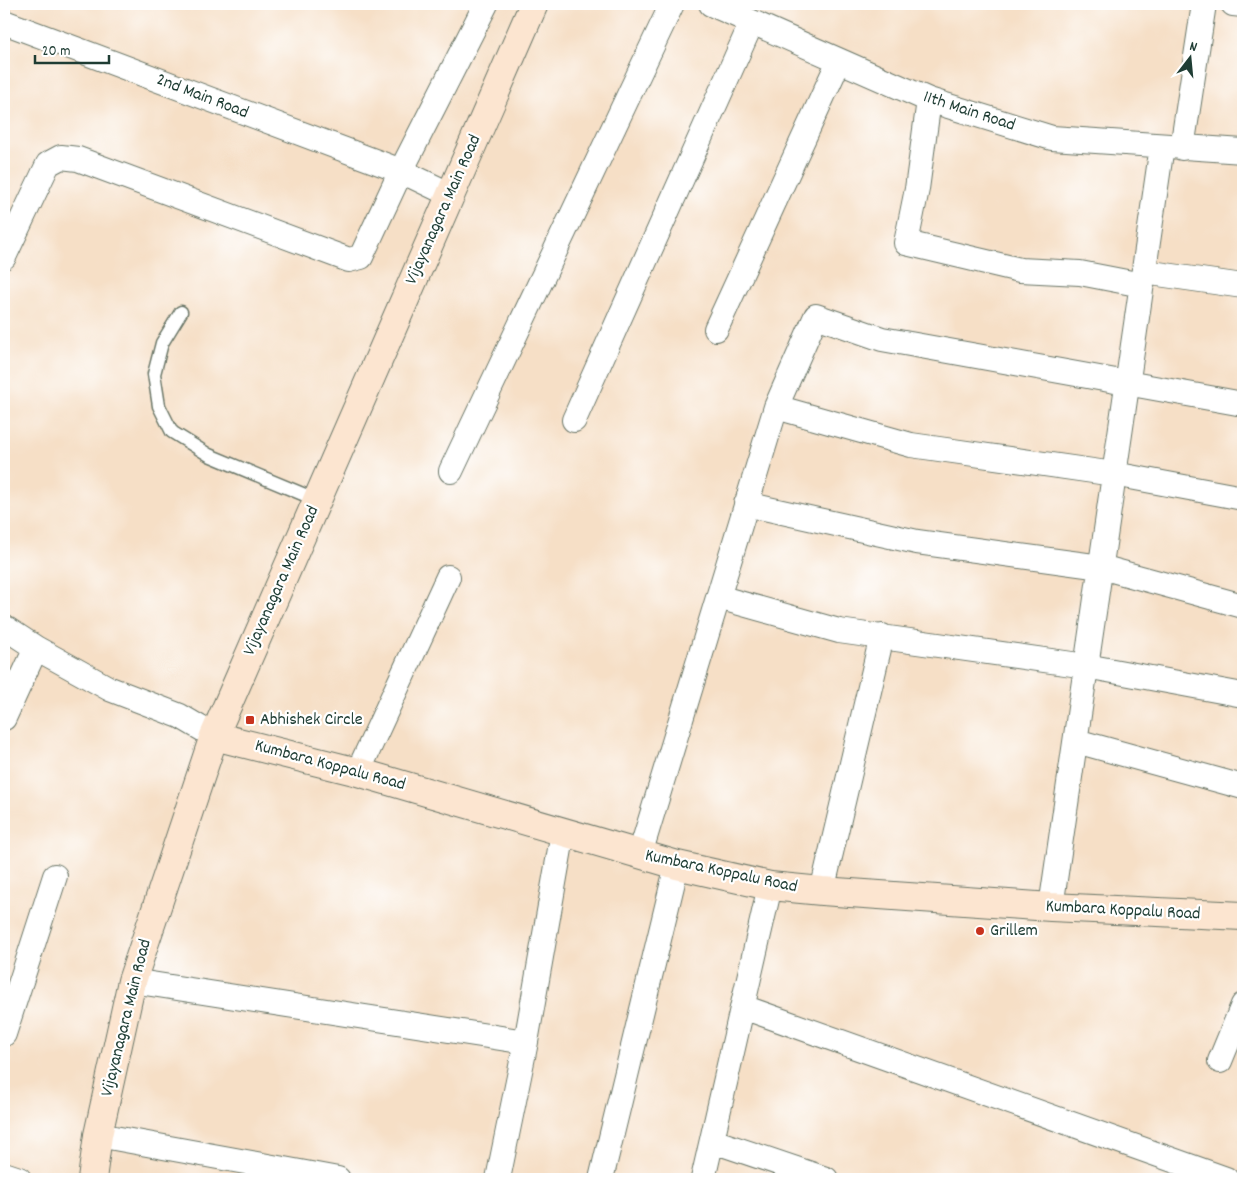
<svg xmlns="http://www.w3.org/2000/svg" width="1247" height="1183" font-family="Dekko,sans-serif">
<rect width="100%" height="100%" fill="#fff"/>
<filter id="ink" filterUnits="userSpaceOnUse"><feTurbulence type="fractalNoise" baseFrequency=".02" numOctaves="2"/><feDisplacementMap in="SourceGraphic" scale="10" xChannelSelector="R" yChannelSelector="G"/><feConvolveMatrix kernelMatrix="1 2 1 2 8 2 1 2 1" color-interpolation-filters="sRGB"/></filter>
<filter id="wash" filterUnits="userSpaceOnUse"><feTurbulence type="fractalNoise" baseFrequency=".0096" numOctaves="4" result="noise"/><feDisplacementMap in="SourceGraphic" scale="20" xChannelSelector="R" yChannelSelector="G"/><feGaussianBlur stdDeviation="1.12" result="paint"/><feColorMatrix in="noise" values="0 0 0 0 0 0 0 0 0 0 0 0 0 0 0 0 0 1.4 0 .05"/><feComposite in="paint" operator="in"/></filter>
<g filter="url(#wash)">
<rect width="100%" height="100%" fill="#f6dfc6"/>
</g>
<g filter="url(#ink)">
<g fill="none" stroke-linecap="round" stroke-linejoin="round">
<g stroke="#6a7667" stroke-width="15">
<path id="lane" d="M 181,312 L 162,343 L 154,374 L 159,406 L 172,432 L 209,455 L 317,500"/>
</g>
<g stroke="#6a7667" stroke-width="26">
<path id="street" d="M 711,4 L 929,100 L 1052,138 L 1243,151
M 1233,4 L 1243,5
M 4,22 L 401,171 L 451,195
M 929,100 L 917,189 L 906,243 L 1020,270 L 1080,273 L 1142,285
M 1182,148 L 1204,4
M 4,257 L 48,164 L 61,157 L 78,159 L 349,260 L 361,257 L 401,171 L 486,4
M 1144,272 L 1243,286
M 716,329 L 839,61
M 776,407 L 911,445 L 1114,474 L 1243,498
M 574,420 L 752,22
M 451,471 L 672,4
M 746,504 L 917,542 L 1101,567 L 1243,606
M 718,597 L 839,631 L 1086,666 L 1243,695
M 4,627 L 36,648 L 110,689 L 180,716 L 214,736
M 4,718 L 36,648
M 1076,741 L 1243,787
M 358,772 L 448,577
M 640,854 L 776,407 L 816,316 L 882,339 L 1243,404
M 822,891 L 882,636
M 1051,907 L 1162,146
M 132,981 L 526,1042
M 743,1007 L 1226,1179
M 4,1034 L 55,876
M 1220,1061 L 1243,1005
M 98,1135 L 338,1179
M 713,1141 L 826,1179
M 4,1174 L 19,1179
M 498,1179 L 526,1042 L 563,832
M 601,1179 L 677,865
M 703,1179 L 770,886"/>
</g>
<g stroke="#6a7667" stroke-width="30">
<path id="secondary" d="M 214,736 L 358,772 L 677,865 L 770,886 L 822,891 L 1051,907 L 1243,916
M 92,1179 L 98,1135 L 132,981 L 214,736 L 534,4"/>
</g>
<use href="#lane" stroke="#fff" stroke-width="12"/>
<use href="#street" stroke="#fff" stroke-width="24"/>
<use href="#secondary" stroke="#fce5d0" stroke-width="28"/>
</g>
</g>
<g fill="#c8321e" stroke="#fff" stroke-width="2">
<rect x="245" y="715" width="10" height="10" rx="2.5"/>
<circle cx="980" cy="931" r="5"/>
</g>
<g text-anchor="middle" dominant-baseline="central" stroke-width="4.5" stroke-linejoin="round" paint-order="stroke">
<g font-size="18" fill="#1f3d34" stroke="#fff">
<text transform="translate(202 97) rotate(21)">2nd Main Road</text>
<text transform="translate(969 112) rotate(18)">11th Main Road</text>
<text transform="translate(444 210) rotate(-66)">Vijayanagara Main Road</text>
<text transform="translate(282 581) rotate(-66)">Vijayanagara Main Road</text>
<text transform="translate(330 766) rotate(15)">Kumbara Koppalu Road</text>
<text transform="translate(721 872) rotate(12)">Kumbara Koppalu Road</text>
<text transform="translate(1123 911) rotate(3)">Kumbara Koppalu Road</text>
<text transform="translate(127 1018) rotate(-76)">Vijayanagara Main Road</text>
</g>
<g font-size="18" fill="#1f3d34" stroke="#fff" text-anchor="start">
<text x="260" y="720">Abhishek Circle</text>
<text x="990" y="931">Grillem</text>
</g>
</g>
<rect width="1247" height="1183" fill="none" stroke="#fff" stroke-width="20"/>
<g transform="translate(1190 58) rotate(16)" stroke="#ffffff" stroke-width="4" paint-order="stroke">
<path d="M0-4L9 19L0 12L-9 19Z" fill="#1f3d34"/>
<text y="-8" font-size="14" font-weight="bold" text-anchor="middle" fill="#1f3d34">N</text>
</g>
<path d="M35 55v8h74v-8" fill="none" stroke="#1f3d34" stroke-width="2.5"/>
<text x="42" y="55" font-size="15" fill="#1f3d34" stroke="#ffffff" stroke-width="4" paint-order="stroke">20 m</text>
</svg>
